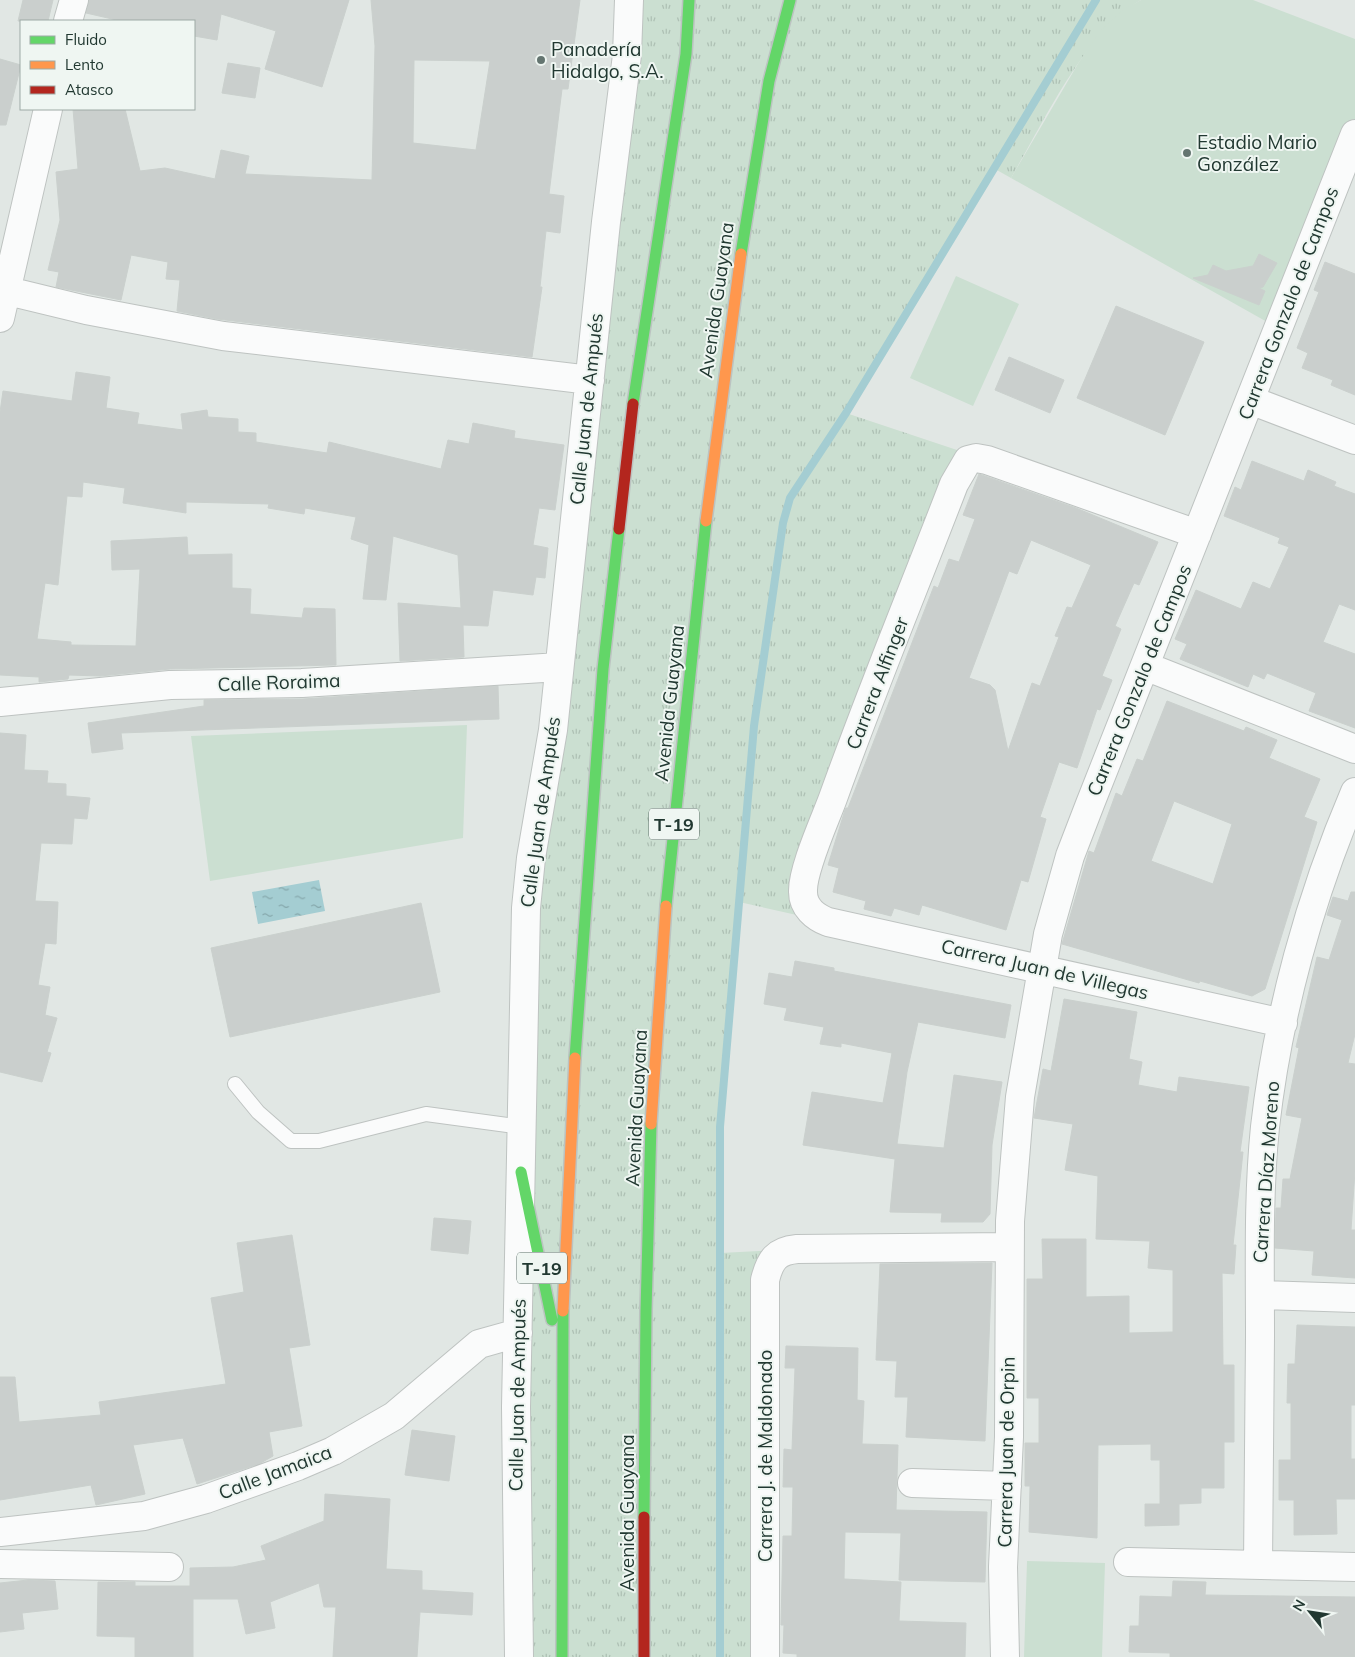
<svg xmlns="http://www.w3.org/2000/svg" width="1355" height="1657" font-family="Mulish,sans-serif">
<defs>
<pattern id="grass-tufts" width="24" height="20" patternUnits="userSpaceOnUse" patternTransform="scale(1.25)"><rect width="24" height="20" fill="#cbdfd1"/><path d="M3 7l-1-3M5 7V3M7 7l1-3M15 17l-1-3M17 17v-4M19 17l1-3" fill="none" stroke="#aec0b4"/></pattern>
<pattern id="water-ripples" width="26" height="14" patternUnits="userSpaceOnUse" patternTransform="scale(1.25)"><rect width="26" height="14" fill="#a4cdd2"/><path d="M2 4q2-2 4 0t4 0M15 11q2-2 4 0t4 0" fill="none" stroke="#85a7ab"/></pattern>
</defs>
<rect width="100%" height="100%" fill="#e1e7e4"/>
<path fill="url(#grass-tufts)" d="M 629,0 L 1141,0 C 1084,33 1044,122 1011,178 L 995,169 L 846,413 L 987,460 L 976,458 L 805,881 L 828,922 L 739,902 L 720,1127 L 720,1253 L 797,1249 L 774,1257 L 765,1657 L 519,1657 L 523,986 Z"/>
<path fill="#cbdfd1" d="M 1141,0 L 1253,0 L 1355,39 L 1355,134 L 1278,328 L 1011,178 L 1079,62 L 1101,30 L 1123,10 Z
M 956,276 L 1019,304 L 973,406 L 910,378 Z
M 467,725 L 463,838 L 210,881 L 191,736 Z
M 1027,1561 L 1105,1563 L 1102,1657 L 1024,1657 Z"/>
<path fill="url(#water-ripples)" d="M 319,880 L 325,911 L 258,924 L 252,892 Z"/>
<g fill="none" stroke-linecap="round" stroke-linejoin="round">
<path stroke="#a4cdd2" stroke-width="8" d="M 720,1657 L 720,1127 L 754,726 L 783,523 L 790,498 L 846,413 L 1096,0"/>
</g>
<path fill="#cacfcd" stroke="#cad0cd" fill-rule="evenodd" d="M 23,0 L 53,0 L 48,21 L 18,21 Z
M 89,0 L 349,0 L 322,87 L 265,69 L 276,31 L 221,14 L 217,40 L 194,36 L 194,21 L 121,21 L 86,13 Z
M 371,0 L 580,0 L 568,89 L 562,89 L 549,194 L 564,196 L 560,233 L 546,231 L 540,287 L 542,287 L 532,357 L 217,319 L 177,311 L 180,280 L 166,279 L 168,262 L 131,255 L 121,300 L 56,287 L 59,272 L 48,270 L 60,220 L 56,172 L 78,169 L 73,109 L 125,109 L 140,171 L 165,168 L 215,179 L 221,150 L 249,156 L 245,174 L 372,180 L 375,46 ZM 414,60 L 490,61 L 476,150 L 413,143 Z
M 0,59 L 21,65 L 6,125 L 0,125 Z
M 228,63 L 260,68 L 255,98 L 222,93 Z
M 1259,254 L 1277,263 L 1263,287 L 1259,288 L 1265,291 L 1259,305 L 1193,278 L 1208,275 L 1213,265 L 1226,271 L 1253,266 Z
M 1325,262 L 1355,274 L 1355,395 L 1331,385 L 1333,380 L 1302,368 L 1308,353 L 1297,348 L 1319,292 L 1314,290 Z
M 1116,306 L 1204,342 L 1165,435 L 1077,398 Z
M 1009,357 L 1064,380 L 1050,413 L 995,390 Z
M 76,372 L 110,377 L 106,408 L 139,413 L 137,424 L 183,430 L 181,414 L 207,410 L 208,417 L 238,419 L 238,432 L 256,433 L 256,442 L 327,453 L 329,442 L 441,469 L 448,440 L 469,444 L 473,423 L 515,431 L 514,438 L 564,445 L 555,510 L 539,508 L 533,545 L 548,548 L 545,578 L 536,577 L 533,595 L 493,590 L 488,626 L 463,625 L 464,657 L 400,661 L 398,603 L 461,608 L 458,555 L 393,536 L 386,600 L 363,599 L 369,545 L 351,539 L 356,517 L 305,508 L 304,514 L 268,508 L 269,504 L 186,502 L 186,513 L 123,503 L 125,488 L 83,482 L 82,497 L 67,496 L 58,585 L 45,583 L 37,639 L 71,642 L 71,645 L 136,646 L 140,569 L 112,570 L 111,541 L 187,537 L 188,555 L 232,554 L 232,588 L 251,589 L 250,614 L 302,618 L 304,608 L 335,609 L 336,665 L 170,669 L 100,676 L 69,675 L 68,679 L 39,682 L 39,677 L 0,675 L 0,412 L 3,391 L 72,401 Z
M 1252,461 L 1304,481 L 1308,470 L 1336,482 L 1334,486 L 1355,494 L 1355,610 L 1339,604 L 1323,642 L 1355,654 L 1355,728 L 1309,711 L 1316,693 L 1267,673 L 1264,679 L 1253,674 L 1248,687 L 1180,659 L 1187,644 L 1175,639 L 1196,590 L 1241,609 L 1253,582 L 1270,589 L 1289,547 L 1278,543 L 1280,538 L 1224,516 L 1235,487 L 1241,490 Z
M 979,474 L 1076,508 L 1158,542 L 1139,585 L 1134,583 L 1115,626 L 1121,629 L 1102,676 L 1112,680 L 1100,710 L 1097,709 L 1077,768 L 1059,762 L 1040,817 L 1046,819 L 1028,882 L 1021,880 L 1006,930 L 922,905 L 919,915 L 894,908 L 891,916 L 864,909 L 866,901 L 833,892 L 839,868 L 828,865 L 845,810 L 846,808 L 848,808 L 934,586 L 938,588 L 949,559 L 959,562 L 975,519 L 963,515 ZM 1031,540 L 1091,565 L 1072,608 L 1067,607 L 1055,636 L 1059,637 L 1040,686 L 1032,683 L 1008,751 L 995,690 L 990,685 L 969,678 L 1009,571 L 1017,574 Z
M 498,686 L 499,719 L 121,733 L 123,749 L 92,753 L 88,723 L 204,706 L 204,700 L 303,699 Z
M 1167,701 L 1244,731 L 1246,727 L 1277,740 L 1269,758 L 1320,779 L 1304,817 L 1317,822 L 1265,989 L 1252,996 L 1200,981 L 1199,983 L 1062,944 L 1089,851 L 1094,853 L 1116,793 L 1122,796 L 1137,759 L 1143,761 ZM 1174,801 L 1232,824 L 1213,884 L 1151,861 Z
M 0,733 L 26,735 L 24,770 L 48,771 L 47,783 L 66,784 L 66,796 L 90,798 L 87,819 L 74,818 L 72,844 L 41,843 L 35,901 L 58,902 L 56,944 L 45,943 L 38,985 L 50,987 L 45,1015 L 57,1018 L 47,1052 L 51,1053 L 42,1082 L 0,1072 Z
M 1351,892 L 1355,892 L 1355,1034 L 1348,1063 L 1355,1064 L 1355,1171 L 1351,1230 L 1355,1230 L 1355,1278 L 1312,1275 L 1314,1251 L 1275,1248 L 1276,1208 L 1281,1208 L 1283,1179 L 1290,1179 L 1302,1118 L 1286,1115 L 1299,1048 L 1296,1047 L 1317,957 L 1329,960 L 1342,920 L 1327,915 L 1333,897 L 1348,901 Z
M 421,903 L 440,992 L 230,1037 L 211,948 Z
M 795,961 L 834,968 L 834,971 L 1011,1005 L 1005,1038 L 918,1022 L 907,1072 L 897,1144 L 944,1148 L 954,1075 L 1002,1082 L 992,1145 L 990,1214 L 983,1222 L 941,1222 L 942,1213 L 890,1212 L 896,1149 L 895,1159 L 803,1145 L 812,1092 L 883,1103 L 892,1053 L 841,1043 L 841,1047 L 820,1044 L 824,1027 L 784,1020 L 787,1008 L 764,1004 L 769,973 L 792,977 Z
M 1064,999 L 1137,1012 L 1129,1059 L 1142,1062 L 1138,1085 L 1177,1092 L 1179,1077 L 1249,1087 L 1240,1152 L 1243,1152 L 1233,1245 L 1236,1245 L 1234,1274 L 1222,1273 L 1223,1365 L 1234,1365 L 1234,1442 L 1224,1442 L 1224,1488 L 1201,1488 L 1201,1503 L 1179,1504 L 1179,1525 L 1145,1526 L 1145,1504 L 1160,1504 L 1160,1460 L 1151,1460 L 1151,1444 L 1098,1445 L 1097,1538 L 1029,1532 L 1030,1486 L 1025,1486 L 1025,1443 L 1039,1443 L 1039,1398 L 1027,1398 L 1027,1279 L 1043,1279 L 1042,1239 L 1086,1239 L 1086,1297 L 1129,1296 L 1129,1333 L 1173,1332 L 1173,1270 L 1148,1268 L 1150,1241 L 1096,1239 L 1098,1176 L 1065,1170 L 1073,1124 L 1034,1118 L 1043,1069 L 1051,1071 Z
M 434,1218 L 471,1221 L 468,1254 L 431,1250 Z
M 292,1235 L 310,1345 L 289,1348 L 302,1426 L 269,1432 L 273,1456 L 259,1464 L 197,1484 L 183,1438 L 133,1445 L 145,1494 L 96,1505 L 91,1485 L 0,1500 L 0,1377 L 15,1377 L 19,1422 L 101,1415 L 99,1402 L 226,1384 L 211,1298 L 244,1292 L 237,1243 Z
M 992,1263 L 985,1441 L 906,1437 L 908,1397 L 895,1397 L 897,1361 L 876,1360 L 880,1264 Z
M 1297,1325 L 1355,1327 L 1355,1405 L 1351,1405 L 1351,1459 L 1355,1459 L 1355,1499 L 1336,1499 L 1337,1534 L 1294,1535 L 1294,1500 L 1279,1500 L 1279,1460 L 1291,1460 L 1291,1403 L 1287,1403 L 1288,1364 L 1295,1364 Z
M 786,1346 L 858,1348 L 857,1400 L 864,1401 L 862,1444 L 898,1445 L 896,1510 L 987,1512 L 985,1582 L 899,1580 L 901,1533 L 845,1532 L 844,1579 L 901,1582 L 899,1621 L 966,1623 L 965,1657 L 797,1657 L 797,1654 L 783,1653 L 784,1625 L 781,1625 L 783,1536 L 792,1536 L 793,1487 L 783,1487 L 784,1449 L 792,1450 L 795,1368 L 785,1368 Z
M 412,1430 L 455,1436 L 449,1481 L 405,1475 Z
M 325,1494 L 390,1499 L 386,1569 L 422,1571 L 422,1590 L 473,1593 L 472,1615 L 420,1612 L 417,1657 L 333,1657 L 336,1607 L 324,1607 L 319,1583 L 270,1602 L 275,1628 L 246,1634 L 238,1599 L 193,1599 L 193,1657 L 135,1657 L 135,1637 L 97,1636 L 98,1582 L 135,1582 L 135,1586 L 190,1586 L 190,1568 L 233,1567 L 266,1560 L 261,1546 L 324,1521 Z
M 28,1580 L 55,1581 L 58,1609 L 22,1613 L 24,1629 L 0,1632 L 0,1583 Z
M 1173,1581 L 1206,1582 L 1205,1595 L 1355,1597 L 1355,1657 L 1170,1657 L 1170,1653 L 1129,1652 L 1130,1626 L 1139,1626 L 1140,1596 L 1172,1597 Z"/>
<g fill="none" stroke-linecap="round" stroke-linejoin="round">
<g stroke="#bec3c1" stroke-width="16">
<path id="lane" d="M 235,1084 L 258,1112 L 291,1141 L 319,1141 L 426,1114 L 522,1127"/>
</g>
<g stroke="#bec3c1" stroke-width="30">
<path id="street" d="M 68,21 L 74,0
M 0,289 L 86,310 L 223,336 L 590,380
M 0,318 L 48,109
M 1250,400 L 1355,440
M 1197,534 L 987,460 L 976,458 L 968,460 L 954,484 C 914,588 871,692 833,798 C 825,820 802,870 803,892 C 803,907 815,917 828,922 L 1283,1023
M 1145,666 L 1355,749
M 0,702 L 170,685 L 302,683 L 559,667
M 1260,1295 L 1355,1298
M 912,1483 L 1007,1486
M 0,1532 L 144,1516 L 206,1499 L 298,1466 L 333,1451 L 394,1416 L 479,1344 L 518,1333
M 1128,1562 L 1355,1567
M 0,1564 L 169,1567
M 1258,1565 C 1258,1489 1260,1412 1260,1336 C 1260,1266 1258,1196 1265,1127 C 1278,1013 1310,897 1355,792
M 519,1657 L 516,1407 L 526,908 L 531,858 L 553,730 L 606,222 L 627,55 L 629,0
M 765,1657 L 765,1280 C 770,1260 776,1251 797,1249 L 1009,1247
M 1005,1657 L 1003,1567 L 1009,1437 L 1010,1221 L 1020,1097 L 1048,934 L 1070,856 L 1090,804 L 1355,134"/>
</g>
<g stroke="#bcc3c1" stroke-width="14">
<path id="fast" d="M 741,254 L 769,81 L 790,0
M 633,404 L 686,54 L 689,0
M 666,906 L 706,521
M 575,1058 L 603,669 L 619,529
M 521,1172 L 552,1320
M 644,1517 L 646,1311 L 651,1124
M 562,1657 L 563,1311"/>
</g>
<g stroke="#bcc3c1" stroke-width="14">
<path id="slow" d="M 706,521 L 741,254
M 651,1124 L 666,906
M 563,1311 L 575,1058"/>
</g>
<g stroke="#bcc3c1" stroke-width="14">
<path id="jam" d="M 619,529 L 633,404
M 644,1517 L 644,1657"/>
</g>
<use href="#lane" stroke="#fafbfb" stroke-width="14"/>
<use href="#street" stroke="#fafbfb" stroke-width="28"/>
<use href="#fast" stroke="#63d668" stroke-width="11"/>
<use href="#slow" stroke="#ff974d" stroke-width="11"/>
<use href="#jam" stroke="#b3261e" stroke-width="11"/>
</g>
<g fill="#647570" stroke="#eff6f2" stroke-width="2">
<circle cx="541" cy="60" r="5"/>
<circle cx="1187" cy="153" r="5"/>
</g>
<g text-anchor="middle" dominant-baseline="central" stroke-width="4" stroke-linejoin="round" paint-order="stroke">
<g fill="#eff6f2" stroke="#5f716b" stroke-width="1">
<rect x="649" y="808.5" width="50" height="31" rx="4"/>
<rect x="517" y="1252.5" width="50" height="31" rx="4"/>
</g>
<g font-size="18" font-weight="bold" fill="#213831">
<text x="674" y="824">T-19</text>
<text x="542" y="1268">T-19</text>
</g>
<g font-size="19" fill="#213831" stroke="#eff6f2" text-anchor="start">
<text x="551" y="49">Panadería<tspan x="551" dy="22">Hidalgo, S.A.</tspan></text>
<text x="1197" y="142">Estadio Mario<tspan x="1197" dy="22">González</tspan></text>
</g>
<g font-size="19" fill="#213831" stroke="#eff6f2">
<text transform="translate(716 300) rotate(-82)">Avenida Guayana</text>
<text transform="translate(1288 303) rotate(-69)">Carrera Gonzalo de Campos</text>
<text transform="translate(586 409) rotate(-84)">Calle Juan de Ampués</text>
<text transform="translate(1139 680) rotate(-68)">Carrera Gonzalo de Campos</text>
<text transform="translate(279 682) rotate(-2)">Calle Roraima</text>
<text transform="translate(877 683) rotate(-69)">Carrera Alfinger</text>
<text transform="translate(669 703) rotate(-84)">Avenida Guayana</text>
<text transform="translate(540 812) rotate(-82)">Calle Juan de Ampués</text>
<text transform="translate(1045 969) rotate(13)">Carrera Juan de Villegas</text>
<text transform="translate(636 1108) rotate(-87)">Avenida Guayana</text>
<text transform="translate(1266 1172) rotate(-86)">Carrera Díaz Moreno</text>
<text transform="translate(517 1395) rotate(-89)">Calle Juan de Ampués</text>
<text transform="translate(1006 1452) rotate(-89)">Carrera Juan de Orpin</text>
<text transform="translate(765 1456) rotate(-90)">Carrera J. de Maldonado</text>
<text transform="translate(275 1472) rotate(-21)">Calle Jamaica</text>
<text transform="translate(627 1513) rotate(-90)">Avenida Guayana</text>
</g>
</g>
<rect x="20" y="20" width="175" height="90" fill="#eff6f2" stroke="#9daaa5"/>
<rect x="30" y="36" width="25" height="8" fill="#63d668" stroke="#9daaa5"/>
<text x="65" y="45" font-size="15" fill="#213831">Fluido</text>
<rect x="30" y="61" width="25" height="8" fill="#ff974d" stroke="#9daaa5"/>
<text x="65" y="70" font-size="15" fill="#213831">Lento</text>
<rect x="30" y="86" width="25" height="8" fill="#b3261e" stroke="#9daaa5"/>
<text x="65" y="95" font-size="15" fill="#213831">Atasco</text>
<g transform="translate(1310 1612) rotate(300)" stroke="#eff6f2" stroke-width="4" paint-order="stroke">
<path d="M0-4L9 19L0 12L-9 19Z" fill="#213831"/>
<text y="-8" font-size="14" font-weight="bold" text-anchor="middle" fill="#213831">N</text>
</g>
</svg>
